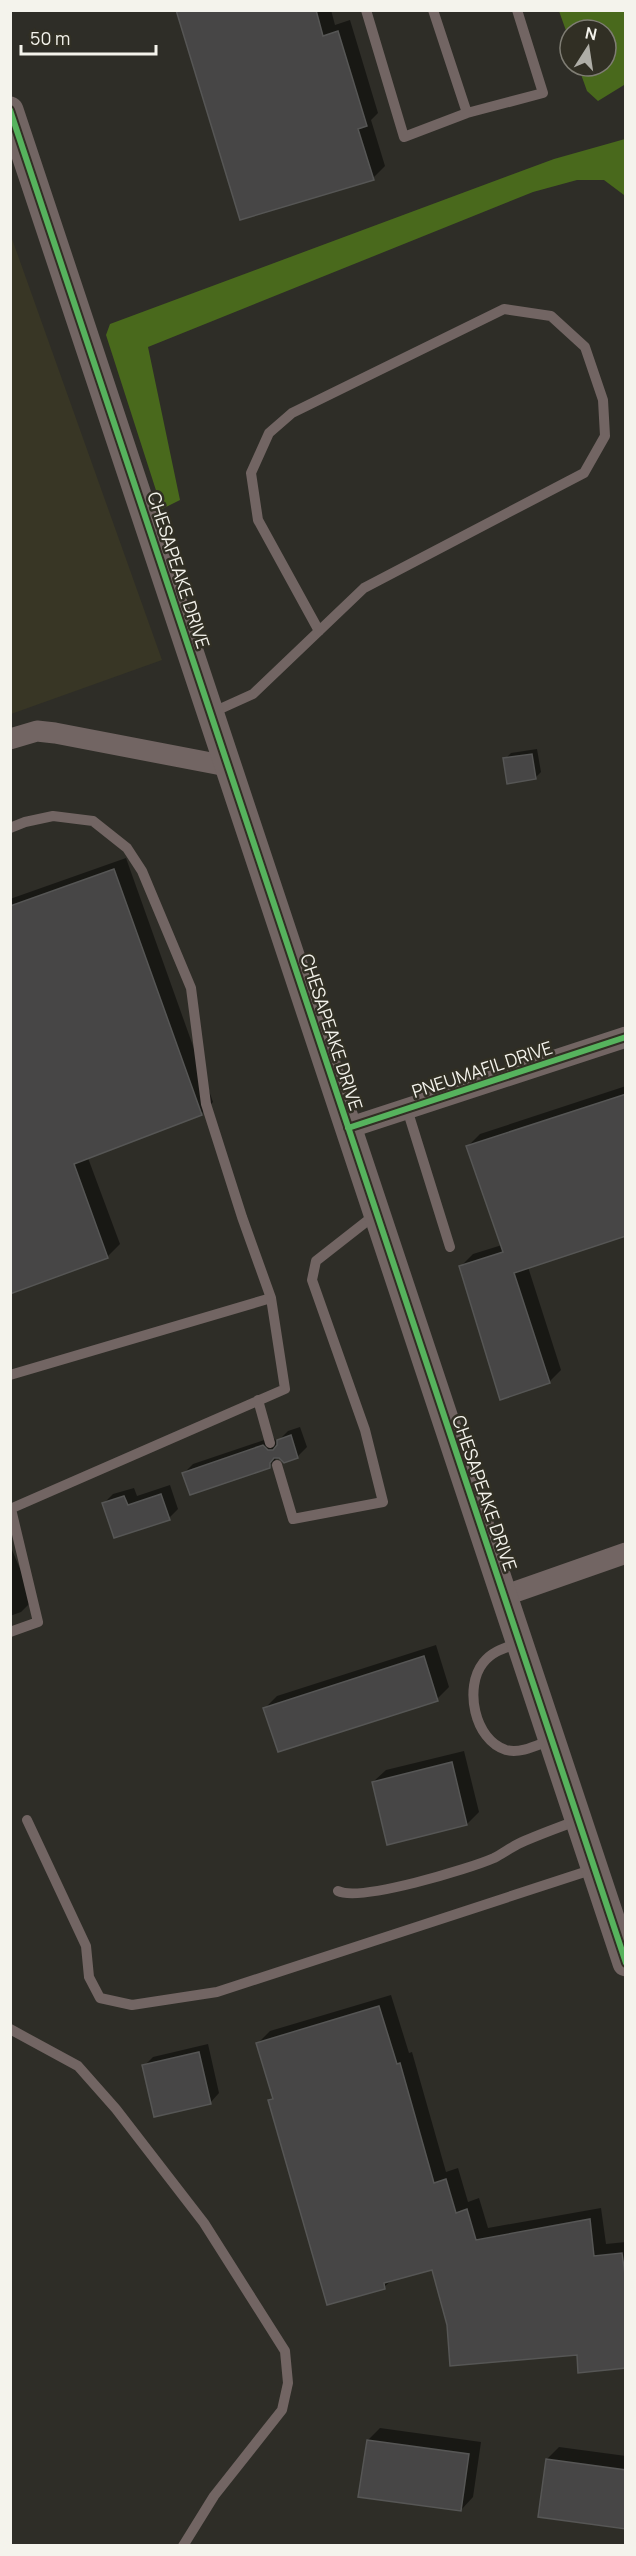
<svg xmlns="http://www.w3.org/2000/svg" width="636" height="2556" font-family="Manrope,sans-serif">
<rect width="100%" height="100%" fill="#2e2d27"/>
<path fill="#383625" d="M 11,236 L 162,660 L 11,714 L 10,714 Z"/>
<path fill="#49691c" d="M 559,11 L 625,11 L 624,85 L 598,101 L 587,91 L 578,66 L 606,66 L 606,30 L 570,30 L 570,42 Z
M 625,139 L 625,202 L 624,195 L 604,180 L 577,180 L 533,192 L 148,347 L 180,500 L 162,509 L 106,335 L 110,324 L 554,159 Z"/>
<path fill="#0007" d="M 178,10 L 331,10 L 335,25 L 350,20 L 378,113 L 371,120 L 385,166 L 373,178 Z
M 537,749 L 541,772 L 535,778 L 505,759 L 511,753 Z
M 126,858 L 213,1102 L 201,1114 L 88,1158 L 120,1244 L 108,1256 L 10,1292 L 10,899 Z
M 626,1086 L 626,1234 L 528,1267 L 561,1370 L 549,1382 L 461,1266 L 473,1254 L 502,1245 L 468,1146 L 480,1134 Z
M 300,1427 L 307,1447 L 298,1456 L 279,1456 L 269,1466 L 184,1473 L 193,1464 L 273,1437 L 277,1442 L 288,1431 Z
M 170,1485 L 178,1509 L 169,1518 L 104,1503 L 113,1494 L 134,1488 L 137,1496 Z
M 10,1545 L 33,1600 L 21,1612 L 10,1616 Z
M 436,1645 L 449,1687 L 437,1699 L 265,1708 L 277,1696 Z
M 464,1751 L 479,1812 L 467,1824 L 388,1843 L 373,1782 L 386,1770 Z
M 391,1995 L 409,2053 L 412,2052 L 446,2172 L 458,2168 L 468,2202 L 479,2198 L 488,2228 L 601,2208 L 606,2244 L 626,2242 L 626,2367 L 579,2353 L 449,2325 L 433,2268 L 392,2280 L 384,2287 L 270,2101 L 274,2097 L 258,2043 L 270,2031 Z
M 208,2044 L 219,2093 L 210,2103 L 144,2066 L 153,2057 Z
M 380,2428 L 481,2442 L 473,2497 L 461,2510 L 368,2440 Z
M 559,2447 L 626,2456 L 626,2527 L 547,2459 Z"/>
<path fill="#474646" stroke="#565655" stroke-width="1.5" d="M 176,10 L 316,10 L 323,36 L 338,31 L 367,126 L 358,129 L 374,180 L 240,220 Z
M 532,754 L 536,779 L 507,784 L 503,758 Z
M 114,869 L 202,1115 L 74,1164 L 108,1258 L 10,1294 L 10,906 Z
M 626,1094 L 626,1236 L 514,1273 L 550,1383 L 500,1400 L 459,1266 L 503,1252 L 466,1146 Z
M 291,1435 L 298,1458 L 284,1463 L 279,1458 L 274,1458 L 270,1463 L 270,1468 L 190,1495 L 182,1473 L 263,1445 L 268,1450 L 273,1450 L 277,1445 L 277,1440 Z
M 161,1494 L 170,1520 L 114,1538 L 102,1503 L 124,1496 L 128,1505 Z
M 424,1656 L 438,1701 L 278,1752 L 263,1708 Z
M 452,1762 L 467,1825 L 387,1845 L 372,1782 Z
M 379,2006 L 397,2064 L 400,2063 L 434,2183 L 446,2179 L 456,2213 L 467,2209 L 476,2240 L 590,2219 L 594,2256 L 622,2253 L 626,2282 L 626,2368 L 578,2373 L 577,2355 L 450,2366 L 447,2325 L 432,2270 L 384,2283 L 385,2289 L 327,2305 L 268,2100 L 273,2099 L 256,2043 Z
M 199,2052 L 211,2104 L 154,2117 L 142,2065 Z
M 367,2440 L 469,2454 L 461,2511 L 358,2497 Z
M 546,2459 L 626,2470 L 626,2529 L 538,2517 Z"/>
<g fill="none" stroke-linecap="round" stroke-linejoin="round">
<path stroke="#726563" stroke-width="10" d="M 366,10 L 404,137 L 467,113 L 543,93 L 517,10
M 433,10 L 467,113
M 211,713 L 253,694 L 364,588 L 584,473 L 605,436 L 603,400 L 585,347 L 551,316 L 504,309 L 292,413 L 269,433 L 251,473 L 258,520 L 319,631
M 10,828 L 25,822 L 53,816 L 93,821 L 127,848 L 142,871 L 191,988 L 206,1104 L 242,1217 L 271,1298 L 285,1389 L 10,1509
M 407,1109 L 450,1247
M 10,1375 L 271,1298
M 258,1400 L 270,1443
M 277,1465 L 293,1519 L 383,1502 L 365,1430 L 312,1280 L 316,1261 L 376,1214
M 10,1632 L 38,1622 L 11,1509
M 519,1643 C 505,1648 492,1651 483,1663 C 464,1687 474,1740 506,1750 C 521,1754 537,1745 551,1740
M 27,1820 L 86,1946 L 89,1977 L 100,1998 L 132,2005 L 217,1992 L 594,1869
M 338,1891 C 360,1902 469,1869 494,1858 C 502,1854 510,1848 518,1844 C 537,1835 558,1828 578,1820
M 10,2029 L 78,2066 L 116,2109 L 204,2223 L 285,2351 L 288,2383 L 282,2410 L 214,2496 L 183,2546"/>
<path stroke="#726563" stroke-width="21" d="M 10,739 L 37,731 L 55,733 L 227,766
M 348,1128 L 626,1037
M 503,1596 L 626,1553"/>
<path stroke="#726563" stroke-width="27" d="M 10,110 L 626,1963"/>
<g stroke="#312f24" stroke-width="10">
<path id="cycleway" d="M 10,110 L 626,1963
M 348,1128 L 626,1037"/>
</g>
<use href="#cycleway" stroke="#56b35d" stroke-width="6"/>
</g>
<g text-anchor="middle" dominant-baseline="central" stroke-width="5" stroke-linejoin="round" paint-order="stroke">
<g font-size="18" fill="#f4f3ec" stroke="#312f24">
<text transform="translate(179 570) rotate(72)">CHESAPEAKE DRIVE</text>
<text transform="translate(332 1032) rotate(72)">CHESAPEAKE DRIVE</text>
<text transform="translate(482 1069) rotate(-18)">PNEUMAFIL DRIVE</text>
<text transform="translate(485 1493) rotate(71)">CHESAPEAKE DRIVE</text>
</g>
</g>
<rect width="636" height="2556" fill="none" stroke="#f4f3ec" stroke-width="24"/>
<g transform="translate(588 48) rotate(12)"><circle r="28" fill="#312f24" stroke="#7f7d74" stroke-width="1.5"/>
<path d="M0-4.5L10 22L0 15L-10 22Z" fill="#afaea7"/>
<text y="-9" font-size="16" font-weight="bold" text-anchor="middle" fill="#f4f3ec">N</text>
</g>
<path d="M21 45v9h135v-9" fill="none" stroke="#f4f3ec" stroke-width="3"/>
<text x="30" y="45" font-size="18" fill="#f4f3ec" stroke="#312f24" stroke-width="4.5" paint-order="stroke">50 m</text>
</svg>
